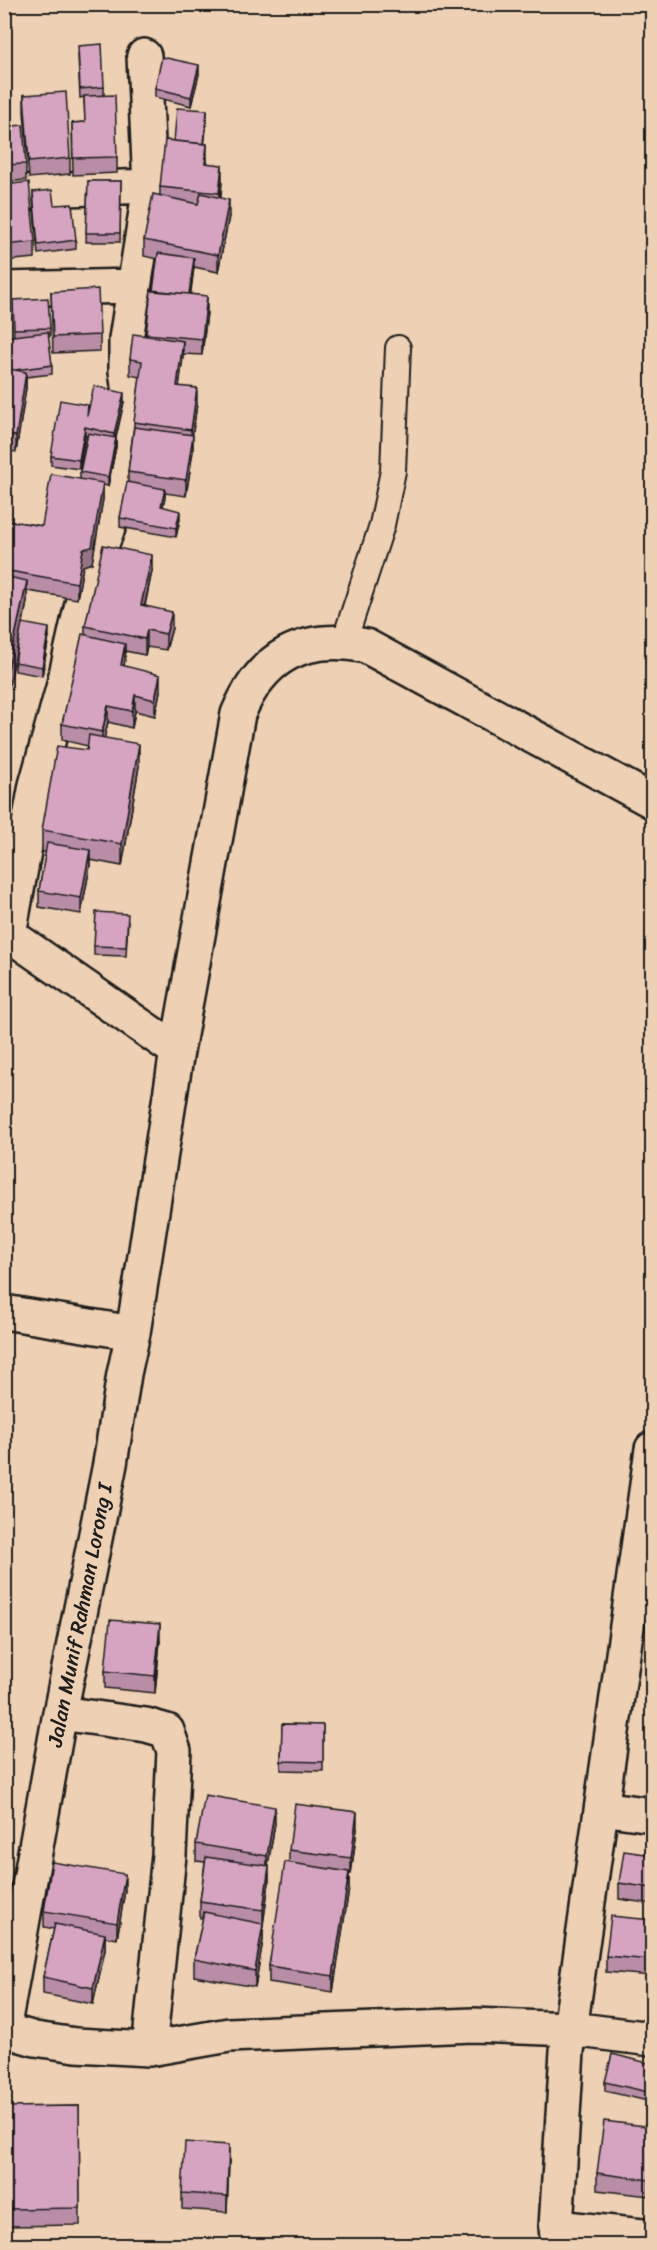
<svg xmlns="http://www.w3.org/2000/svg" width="657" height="2250" font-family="Sriracha,sans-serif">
<rect width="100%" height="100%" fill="#eed1b4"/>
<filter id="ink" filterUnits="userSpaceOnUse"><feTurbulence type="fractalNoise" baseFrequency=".0167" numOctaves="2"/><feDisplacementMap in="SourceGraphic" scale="12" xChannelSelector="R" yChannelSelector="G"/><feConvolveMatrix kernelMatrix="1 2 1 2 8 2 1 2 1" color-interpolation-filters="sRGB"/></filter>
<g filter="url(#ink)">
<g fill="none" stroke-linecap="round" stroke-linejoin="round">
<g stroke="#1c1c1c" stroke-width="28">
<path id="service" d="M 344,642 L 382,525 L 393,471 L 398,348"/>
</g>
<g stroke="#1c1c1c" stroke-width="38">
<path id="minor" d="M 4,195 L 66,189 L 150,186
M 4,289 L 134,286
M 4,931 L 177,1051
M 9,934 L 36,785 L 63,688 L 86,586 L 111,520 L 126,455 L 132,413 L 126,371 L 126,339 L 150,186 L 144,56
M 4,1312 L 133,1333 L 124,1374 L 110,1464 L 60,1713 L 4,2025
M 133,1333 L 177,1051 L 238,714 C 262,656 304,633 366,646 L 652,801
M 60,1713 L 146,1725 L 167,1731 L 174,1751 L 169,1855 L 149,2049
M 602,1808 L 652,1815
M 4,2030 L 35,2039 L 76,2045 L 149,2049 L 229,2035 L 473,2025 L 571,2029 L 652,2039
M 556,2227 L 652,2237
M 558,2246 L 556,2227 L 567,2051 L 652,1449"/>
</g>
<use href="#service" stroke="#eed1b4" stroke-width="24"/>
<use href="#minor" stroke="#eed1b4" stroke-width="33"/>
</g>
<path fill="#b88da5" stroke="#1c1c1c" stroke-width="1.5" d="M 78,55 L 104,87 L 104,95 L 117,157 L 117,173 L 73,175 L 72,123 L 85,122 L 84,97 L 80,98 Z
M 199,74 L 191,106 L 155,97 L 155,88 Z
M 24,95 L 70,158 L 70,174 L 29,178 L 24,112 Z
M 207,119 L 204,144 L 207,160 L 207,164 L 222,181 L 221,198 L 229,216 L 218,272 L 194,267 L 190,294 L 207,312 L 202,355 L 183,354 L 179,386 L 197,404 L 192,435 L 193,451 L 186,496 L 165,493 L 163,507 L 180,519 L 176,537 L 120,527 L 120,518 L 128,482 L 128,472 L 140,377 L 130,375 L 130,359 L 146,336 L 151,290 L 153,291 L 157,259 L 144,256 L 144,240 L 160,196 L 160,187 L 174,141 Z
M 4,127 L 26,164 L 26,180 L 4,182 Z
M 88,181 L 121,181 L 120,242 L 86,242 Z
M 4,185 L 35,242 L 35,258 L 4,261 Z
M 33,192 L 54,205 L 76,240 L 76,249 L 38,254 L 33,201 Z
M 51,292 L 100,335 L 100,351 L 53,353 Z
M 13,300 L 50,328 L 50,336 L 48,337 L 52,365 L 52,374 L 26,377 L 26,388 L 16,452 L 4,450 L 4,337 L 14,336 Z
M 124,402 L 116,438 L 116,447 L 108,486 L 103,485 L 103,499 L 92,563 L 83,566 L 77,599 L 27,591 L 27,602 L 23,623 L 49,637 L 42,676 L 15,671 L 15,662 L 20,633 L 4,709 L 4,520 L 42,526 L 80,479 L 80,472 L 87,436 L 85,436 L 79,469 L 51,465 L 51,456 L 88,412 Z
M 152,571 L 145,606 L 172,628 L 166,650 L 147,647 L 145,655 L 125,651 L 124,666 L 160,691 L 155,716 L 135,711 L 132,728 L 108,722 L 104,738 L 139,766 L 122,866 L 90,860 L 90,866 L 81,914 L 39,907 L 39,891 L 46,852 L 42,852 L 42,830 L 87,750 L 88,746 L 62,740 L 62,724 L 85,635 L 85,626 Z
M 128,922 L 126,956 L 94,955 L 94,946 Z
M 160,1641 L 155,1693 L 105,1688 L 105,1671 Z
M 652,1715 L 652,1763 L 648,1762 L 648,1746 Z
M 282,1724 L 323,1725 L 323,1771 L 281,1770 Z
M 275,1823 L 268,1865 L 269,1882 L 263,1925 L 263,1940 L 255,1987 L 194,1976 L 194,1959 L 203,1918 L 200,1918 L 200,1901 L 205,1862 L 196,1861 L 196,1844 Z
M 357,1829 L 351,1874 L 349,1874 L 349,1888 L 333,1992 L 269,1982 L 269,1966 L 289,1862 L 289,1850 Z
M 652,1855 L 652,1904 L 619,1899 L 619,1883 Z
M 125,1890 L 117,1939 L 105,1937 L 105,1950 L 93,2004 L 43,1994 L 43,1977 L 54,1929 L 44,1927 L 44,1911 Z
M 652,1920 L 652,1976 L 606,1972 L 606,1956 Z
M 652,2064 L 652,2102 L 605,2091 L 605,2082 Z
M 79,2106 L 80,2225 L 8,2226 L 6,2107 Z
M 652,2127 L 652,2165 L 649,2196 L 597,2190 L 597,2173 Z
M 229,2161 L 227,2212 L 182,2209 L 182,2193 Z"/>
<path fill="#967386" stroke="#1c1c1c" stroke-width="1.5" d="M 199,65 L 199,74 L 191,106 L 191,97 Z
M 207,110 L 207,119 L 203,158 L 203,149 Z
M 207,144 L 207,160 L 205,180 L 205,163 Z
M 222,165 L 222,181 L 219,209 L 219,193 Z
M 229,200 L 229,216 L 218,272 L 218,255 Z
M 194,258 L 194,267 L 189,308 L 189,299 Z
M 207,296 L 207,312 L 202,355 L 202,339 Z
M 183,341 L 183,358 L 177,402 L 177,386 Z
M 26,372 L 26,388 L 16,452 L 16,436 Z
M 197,388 L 197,404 L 191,446 L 191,430 Z
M 124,393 L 124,402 L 114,443 L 114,434 Z
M 85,427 L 85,436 L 79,469 L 79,460 Z
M 193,435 L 193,451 L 186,496 L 186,480 Z
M 116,438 L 116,447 L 108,486 L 108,477 Z
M 103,483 L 103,499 L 92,563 L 83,566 L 77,599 L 77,583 L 83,549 Z
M 165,489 L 165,498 L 161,515 L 161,506 Z
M 180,511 L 180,519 L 176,537 L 176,528 Z
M 152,555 L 152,571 L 141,622 L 141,605 Z
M 27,581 L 27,602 L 4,709 L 4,687 Z
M 172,612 L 172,628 L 166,650 L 166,634 Z
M 49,628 L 49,637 L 42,676 L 42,667 Z
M 147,630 L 147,647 L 145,655 L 145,639 Z
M 125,644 L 125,660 L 121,682 L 121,665 Z
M 160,675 L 160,691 L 155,716 L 155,700 Z
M 135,695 L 135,711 L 132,728 L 132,711 Z
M 108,706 L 108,722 L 102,749 L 102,732 Z
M 139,744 L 139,766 L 122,866 L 122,844 Z
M 90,850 L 90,866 L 81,914 L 81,898 Z
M 160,1624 L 160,1641 L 155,1693 L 155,1676 Z
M 275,1807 L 275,1823 L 267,1872 L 267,1856 Z
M 357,1812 L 357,1829 L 351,1874 L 351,1858 Z
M 269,1866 L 269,1882 L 263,1925 L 263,1940 L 255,1987 L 255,1971 L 263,1924 L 263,1910 Z
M 349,1872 L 349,1888 L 333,1992 L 333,1976 Z
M 125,1874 L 125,1890 L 117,1939 L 117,1923 Z
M 105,1934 L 105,1950 L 93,2004 L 93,1988 Z
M 229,2145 L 229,2161 L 227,2212 L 227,2196 Z
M 652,2149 L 652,2165 L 649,2196 L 649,2180 Z"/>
<path fill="#d6a4c0" stroke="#1c1c1c" stroke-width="1.5" d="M 102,44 L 104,87 L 80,89 L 78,46 Z
M 162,57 L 199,65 L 191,97 L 155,88 Z
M 66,92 L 70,158 L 29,162 L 24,95 Z
M 115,95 L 117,157 L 73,158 L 72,123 L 85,122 L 84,96 Z
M 177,108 L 207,110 L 204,144 L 174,141 Z
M 23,125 L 26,164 L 4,165 L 4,127 Z
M 165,140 L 207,144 L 205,163 L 222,165 L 219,193 L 160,187 Z
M 88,181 L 121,181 L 120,233 L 86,233 Z
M 29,182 L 35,242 L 4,245 L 4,185 Z
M 52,190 L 54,205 L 72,204 L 76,240 L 38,245 L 33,192 Z
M 201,193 L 229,200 L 218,255 L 144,240 L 153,194 L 198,204 Z
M 158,253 L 194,258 L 189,294 L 153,291 Z
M 98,289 L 100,335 L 53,337 L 51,292 Z
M 151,290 L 207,296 L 202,339 L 146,334 Z
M 48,298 L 50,328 L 14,329 L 13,300 Z
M 48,332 L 52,365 L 15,370 L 4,368 L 4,337 Z
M 133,334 L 183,341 L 177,386 L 197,388 L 191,430 L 134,422 L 142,361 L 130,359 Z
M 4,368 L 26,372 L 16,436 L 4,434 Z
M 94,386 L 124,393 L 114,434 L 85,427 L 79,460 L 51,456 L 60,400 L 88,405 L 87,416 Z
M 134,427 L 193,435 L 186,480 L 128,472 Z
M 88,433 L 116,438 L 108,477 L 80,472 Z
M 51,474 L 103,483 L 92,547 L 83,549 L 77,583 L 4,570 L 4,520 L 42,526 Z
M 127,482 L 165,489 L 161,506 L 180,511 L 176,528 L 120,518 Z
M 103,545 L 152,555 L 141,605 L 172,612 L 166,634 L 147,630 L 145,639 L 85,626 Z
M 4,576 L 27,581 L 4,687 Z
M 22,623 L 49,628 L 42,667 L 15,662 Z
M 82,634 L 125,644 L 121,665 L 160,675 L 155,700 L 135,695 L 132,711 L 108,706 L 102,732 L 62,724 Z
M 89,735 L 139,744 L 122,844 L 42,830 L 57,746 L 87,750 Z
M 47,843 L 90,850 L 81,898 L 39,891 Z
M 96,912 L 128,914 L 126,947 L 94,946 Z
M 110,1620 L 160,1624 L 155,1676 L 105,1671 Z
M 652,1715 L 652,1746 L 648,1746 Z
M 282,1724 L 323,1725 L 323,1762 L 281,1761 Z
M 205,1795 L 275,1807 L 267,1856 L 196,1844 Z
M 295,1804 L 357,1812 L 351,1858 L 289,1850 Z
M 624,1851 L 652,1855 L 652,1888 L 619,1883 Z
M 206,1857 L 269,1866 L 263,1910 L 200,1901 Z
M 52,1862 L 125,1874 L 117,1923 L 44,1911 Z
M 285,1862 L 349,1872 L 333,1976 L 269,1966 Z
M 204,1912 L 263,1924 L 255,1971 L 194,1959 Z
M 611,1916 L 652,1920 L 652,1960 L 606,1956 Z
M 55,1924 L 105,1934 L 93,1988 L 43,1977 Z
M 612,2054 L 652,2064 L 652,2093 L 605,2082 Z
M 79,2106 L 80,2208 L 8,2209 L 6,2107 Z
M 604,2121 L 652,2127 L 652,2149 L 649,2180 L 597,2173 Z
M 185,2142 L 229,2145 L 227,2196 L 182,2193 Z"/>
</g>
<g text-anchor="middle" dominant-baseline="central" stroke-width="4.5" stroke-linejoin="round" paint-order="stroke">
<g font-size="21" fill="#1c1c1c" stroke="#eed1b4">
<text transform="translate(80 1615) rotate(-79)">Jalan Munif Rahman Lorong I</text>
</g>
</g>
<rect width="657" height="2250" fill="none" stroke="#eed1b4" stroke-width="24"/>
<rect x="12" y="12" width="633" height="2226" fill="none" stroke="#1c1c1c" stroke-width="2" filter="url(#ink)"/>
</svg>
